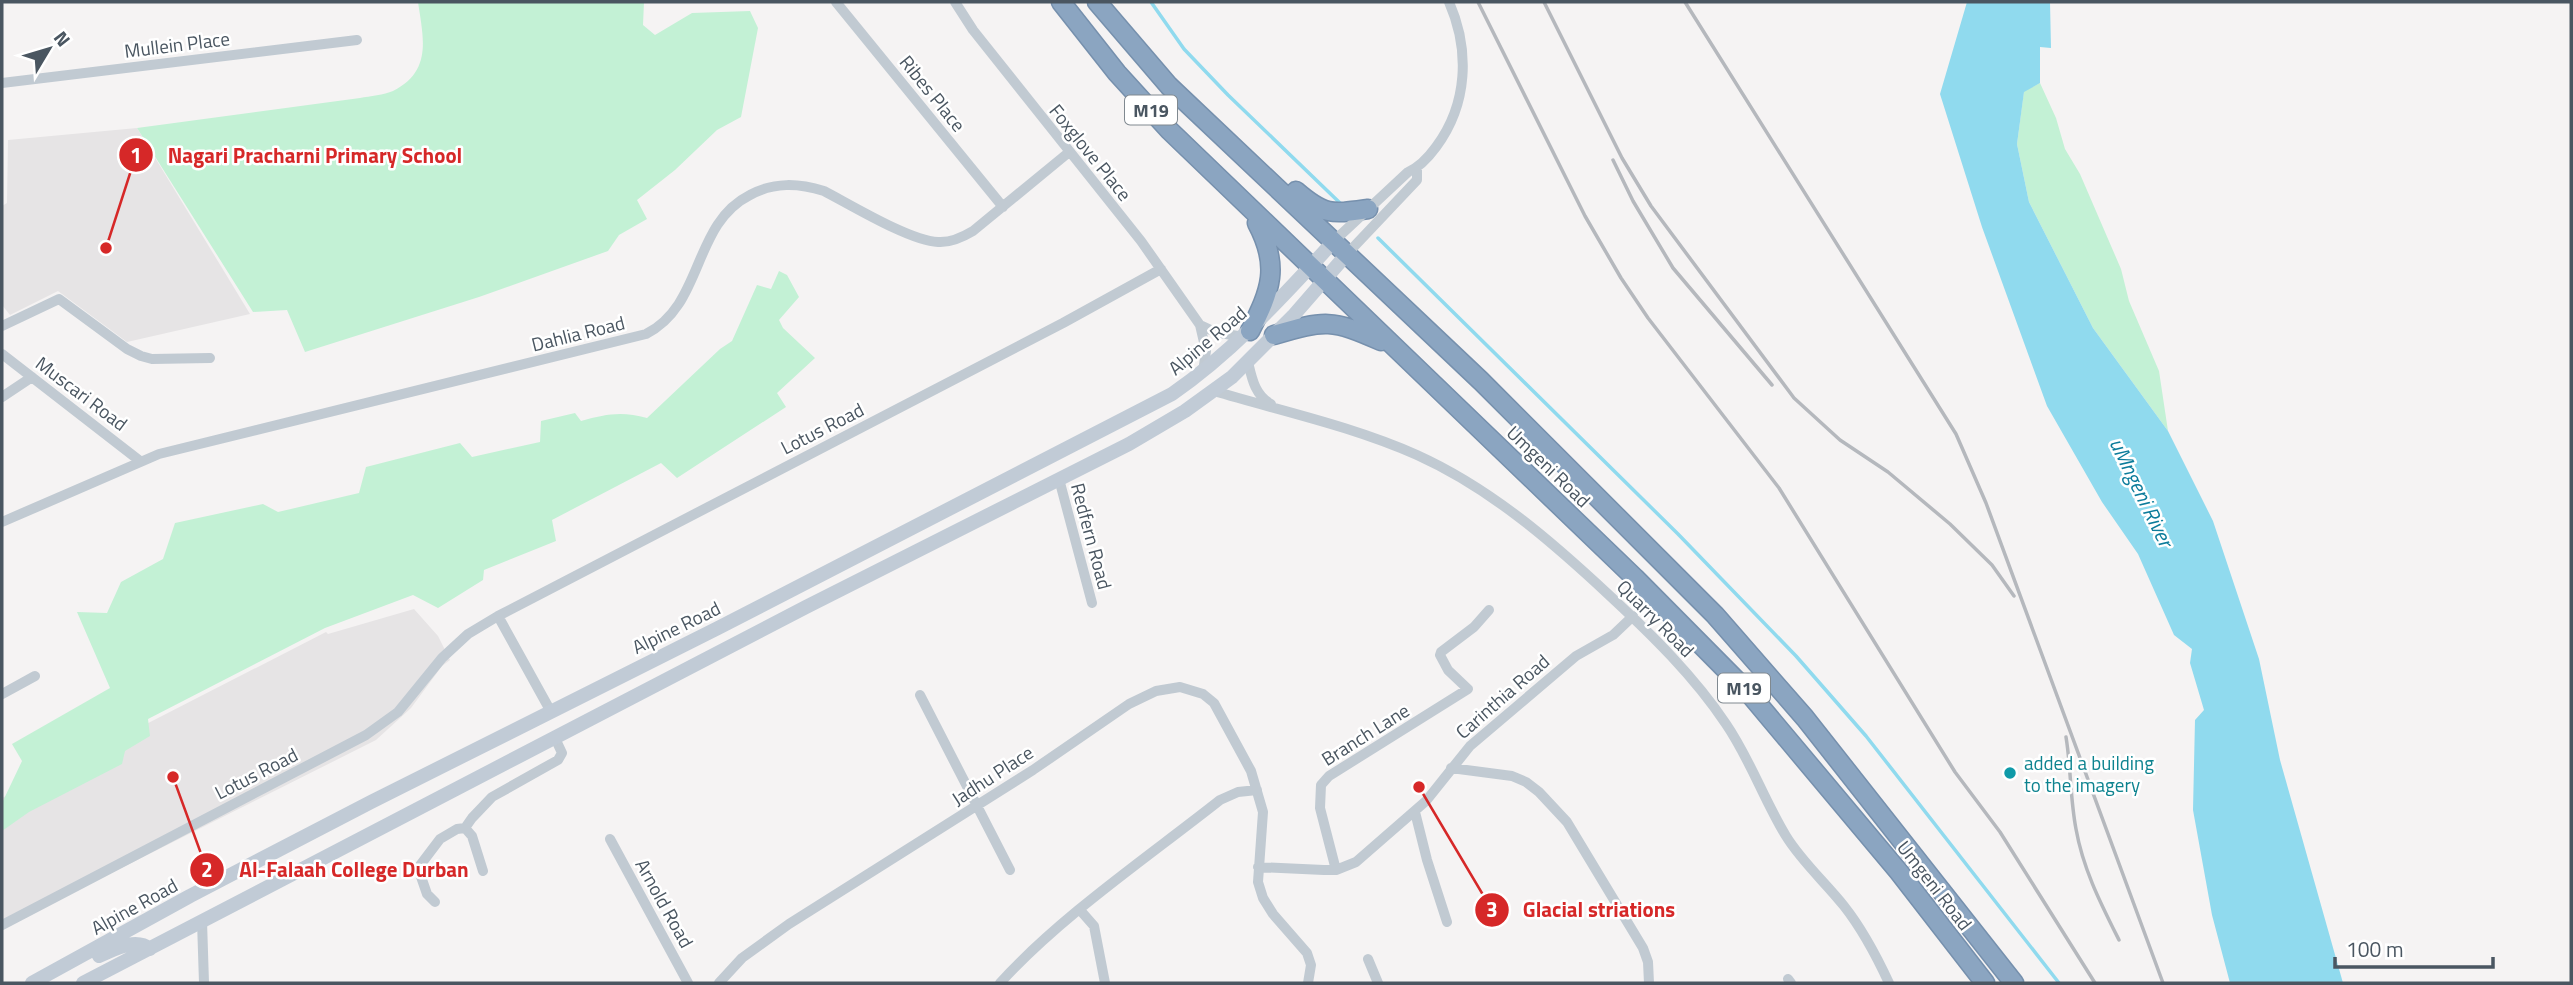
<svg xmlns="http://www.w3.org/2000/svg" width="2573" height="985" font-family="'Titillium Web',sans-serif">
<rect width="100%" height="100%" fill="#f5f3f3"/>
<path fill="#e6e4e5" d="M 137,128 L 250,314 L 127,342 L 58,291 L 10,315 L 2,305 L 2,206 L 7,203 L 8,140 Z
M 414,609 L 438,636 L 450,660 L 442,666 L 411,708 L 376,740 L 2,928 L 2,798 L 326,632 L 328,634 Z"/>
<path fill="#c3f1d5" d="M 418,2 L 644,2 L 643,25 L 655,35 L 692,13 L 750,11 L 758,28 L 741,117 L 717,130 L 675,170 L 637,200 L 647,219 L 619,235 L 608,251 L 479,297 L 305,352 L 287,310 L 253,312 L 137,128 L 360,98 C 370,96 384,95 393,91 C 433,71 423,37 418,2 Z
M 2040,83 L 2056,118 L 2065,149 L 2080,174 L 2121,269 L 2129,301 L 2159,371 L 2168,431 L 2093,328 L 2029,202 L 2017,144 L 2024,91 Z
M 779,271 L 787,275 L 799,297 L 779,320 L 783,328 L 815,358 L 777,393 L 786,407 L 677,478 L 661,463 L 552,520 L 556,541 L 484,570 L 483,580 L 438,608 L 413,595 L 325,628 L 148,719 L 150,736 L 125,751 L 122,764 L 29,812 L 2,831 L 2,803 L 22,761 L 12,744 L 110,688 L 77,612 L 107,613 L 121,582 L 163,559 L 175,523 L 263,504 L 278,512 L 359,493 L 366,467 L 460,443 L 472,457 L 540,442 L 541,421 L 575,413 L 581,421 C 606,414 622,411 647,418 L 720,349 L 732,341 L 757,285 L 771,289 Z"/>
<path fill="#90daee" d="M 1967,2 L 2050,2 L 2051,48 L 2040,47 L 2040,83 L 2024,92 L 2017,144 L 2029,202 L 2093,328 L 2168,431 L 2213,521 L 2259,659 L 2280,760 L 2343,983 L 2230,983 L 2212,915 L 2193,810 L 2195,720 L 2204,710 L 2190,663 L 2192,649 L 2174,635 L 2138,554 L 2102,502 L 2047,406 L 1982,227 L 1940,94 Z"/>
<g fill="none" stroke-linecap="round" stroke-linejoin="round">
<path stroke="#90daee" stroke-width="3.5" d="M 1151,2 L 1184,49 L 1228,95 L 1340,203
M 1378,238 L 1678,534 L 1796,656 L 1866,736 L 2059,983"/>
<g stroke="#7690ad" stroke-width="21">
<path id="highway" d="M 1061,2 L 1117,73 L 1169,130 L 1635,578 L 1748,692 L 1899,872 L 1985,983
M 1097,2 L 1169,86 L 1481,381 L 1715,615 L 1805,718 L 2014,983
M 1296,191 C 1325,216 1332,214 1368,209
M 1250,331 C 1271,290 1280,266 1257,223
M 1274,335 C 1325,320 1332,319 1381,341"/>
</g>
<path stroke="#c1cad2" stroke-width="10" d="M 836,2 L 1003,207
M 955,2 L 973,30 L 1141,241 L 1200,325 L 1206,351 L 1203,372
M 2,83 L 357,40
M 1334,241 L 1408,172 C 1420,167 1428,158 1436,147 C 1468,104 1470,50 1449,2
M 1347,254 L 1417,180 L 1417,168
M 1200,325 L 1215,332 L 1243,337
M 2,326 L 59,299 L 127,349 L 141,356 L 152,359 L 210,358
M 2,354 L 140,461
M 1248,362 C 1252,379 1255,395 1271,404
M 1214,391 C 1281,411 1352,426 1417,455 C 1490,488 1550,540 1609,595 C 1651,634 1694,676 1726,724 C 1750,759 1764,800 1786,836 C 1802,862 1825,882 1844,906 C 1863,930 1876,955 1889,983
M 2,397 L 32,377
M 1059,479 L 1092,603
M 2,522 L 159,454 L 646,334 C 704,305 692,224 750,195 C 774,182 798,183 824,191 C 851,205 910,241 938,242 C 951,243 963,237 973,231 L 1068,153
M 498,616 L 550,710
M 2,694 L 35,676
M 920,695 L 1010,870
M 1451,768 L 1512,776 L 1526,782 L 1539,792 L 1567,822 L 1643,948 L 1648,962 L 1649,983
M 1415,812 L 1427,860 L 1447,922
M 465,828 L 472,818 L 492,797 L 558,760 L 562,753 L 555,738
M 610,839 L 688,983
M 1258,867 L 1324,870 L 1336,870 L 1356,862 L 1426,801 L 1470,746 L 1576,656 L 1613,635 L 1633,616
M 1336,870 L 1320,808 L 1321,785 L 1329,776 L 1468,689 L 1448,670 L 1440,655 L 1441,652 L 1474,627 L 1489,610
M 435,902 L 427,894 L 418,868 L 440,839 L 457,829 L 465,828 L 472,836 L 483,871
M 1080,910 L 1094,926 L 1105,983
M 202,921 L 204,983
M 2,925 L 366,735 L 398,712 L 442,658 L 468,634 L 498,616 L 1063,323 L 1161,269
M 1368,959 L 1378,983
M 1788,979 L 1791,983
M 719,983 L 742,958 L 789,924 L 1033,770 L 1129,704 L 1156,691 L 1180,687 L 1203,694 L 1214,703 L 1251,771 L 1263,812 L 1258,882 L 1263,898 L 1273,914 L 1307,953 L 1311,965 L 1308,983
M 1000,983 C 1061,916 1148,857 1220,800 L 1238,792 L 1257,790"/>
<path stroke="#c1cbd6" stroke-width="14" d="M 99,956 C 114,950 135,937 150,949
M 32,983 L 190,896 L 371,802 L 718,628 L 1172,394 C 1234,351 1283,296 1334,241
M 83,983 L 806,607 L 1129,444 L 1185,411 L 1232,377 L 1293,316 L 1347,254"/>
<use href="#highway" stroke="#8ba5c1" stroke-width="18"/>
<path stroke="#b5b8bd" stroke-width="3.5" d="M 1478,2 L 1585,216 L 1621,278 L 1648,318 L 1779,488 L 1955,772 L 2000,832 L 2095,983
M 1544,2 L 1622,158 L 1651,206 L 1794,398 L 1840,440 L 1888,472 L 1950,524 L 1992,565 L 2014,596
M 1685,2 L 1956,434 L 1986,503 L 2163,983
M 1613,160 L 1633,201 L 1673,268 L 1772,385
M 2066,737 C 2071,767 2070,798 2076,829 C 2083,869 2101,904 2119,940"/>
</g>
<circle fill="#0f9aa8" stroke="#fff" stroke-width="2.5" cx="2010" cy="773" r="7"/>
<g text-anchor="middle" dominant-baseline="central" stroke-width="5" stroke-linejoin="round" paint-order="stroke">
<g fill="#fff" stroke="#808990" stroke-width="2">
<rect x="1125" y="95.5" width="52" height="29" rx="5"/>
<rect x="1718" y="673.5" width="52" height="29" rx="5"/>
</g>
<g font-size="18" font-weight="bold" fill="#4a5661">
<text x="1151" y="110">M19</text>
<text x="1744" y="688">M19</text>
</g>
<g font-size="19" fill="#4a5661" stroke="#fff">
<text transform="translate(177 44) rotate(-7)">Mullein Place</text>
<text transform="translate(933 93) rotate(51)">Ribes Place</text>
<text transform="translate(1091 152) rotate(51)">Foxglove Place</text>
<text transform="translate(578 333) rotate(-14)">Dahlia Road</text>
<text transform="translate(1207 340) rotate(-40)">Alpine Road</text>
<text transform="translate(82 393) rotate(37)">Muscari Road</text>
<text transform="translate(822 428) rotate(-27)">Lotus Road</text>
<text transform="translate(1549 466) rotate(44)">Umgeni Road</text>
<text transform="translate(1092 536) rotate(75)">Redfern Road</text>
<text transform="translate(1656 618) rotate(45)">Quarry Road</text>
<text transform="translate(676 627) rotate(-26)">Alpine Road</text>
<text transform="translate(1502 696) rotate(-41)">Carinthia Road</text>
<text transform="translate(1365 734) rotate(-32)">Branch Lane</text>
<text transform="translate(256 773) rotate(-27)">Lotus Road</text>
<text transform="translate(992 775) rotate(-33)">Jadhu Place</text>
<text transform="translate(1935 885) rotate(52)">Umgeni Road</text>
<text transform="translate(665 903) rotate(61)">Arnold Road</text>
<text transform="translate(134 906) rotate(-29)">Alpine Road</text>
</g>
<g font-size="19" fill="#0d838f" stroke="#fff" text-anchor="start">
<text x="2024" y="762">added a building<tspan x="2024" dy="22">to the imagery</tspan></text>
</g>
<g font-size="21" font-style="italic" fill="#0c7c9b" stroke="#fff">
<text transform="translate(2142 492) rotate(64)">uMngeni River</text>
</g>
</g>
<path fill="none" stroke="#d62828" stroke-width="2.5" d="M106 248L136 155M173 777L207 870M1419 787L1492 910"/>
<g fill="#d62828" stroke="#fff" stroke-width="2.5">
<circle cx="106" cy="248" r="7"/>
<circle cx="173" cy="777" r="7"/>
<circle cx="1419" cy="787" r="7"/>
<circle cx="136" cy="155" r="18"/>
<circle cx="207" cy="870" r="18"/>
<circle cx="1492" cy="910" r="18"/>
</g>
<g font-size="21" text-anchor="middle" font-weight="bold" fill="#fff">
<text x="136" y="163">1</text>
<text x="207" y="877">2</text>
<text x="1492" y="917">3</text>
</g>
<g font-size="21" text-anchor="middle" font-weight="bold" fill="#d62828" stroke="#fff" stroke-width="5" stroke-linejoin="round" paint-order="stroke">
<text x="315" y="163">Nagari Pracharni Primary School</text>
<text x="354" y="877">Al-Falaah College Durban</text>
<text x="1599" y="917">Glacial striations</text>
</g>
<rect width="2573" height="985" fill="none" stroke="#4a5661" stroke-width="7"/>
<g transform="translate(49 49) rotate(52)" stroke="#ffffff" stroke-width="5" paint-order="stroke">
<path d="M0-5L12 26L0 18L-12 26Z" fill="#4a5661"/>
<text y="-10" font-size="19" font-weight="bold" text-anchor="middle" fill="#4a5661">N</text>
</g>
<path d="M2335 957v10h158v-10" fill="none" stroke="#4a5661" stroke-width="3.5"/>
<text x="2346" y="957" font-size="21" fill="#4a5661" stroke="#ffffff" stroke-width="5" paint-order="stroke">100 m</text>
</svg>
